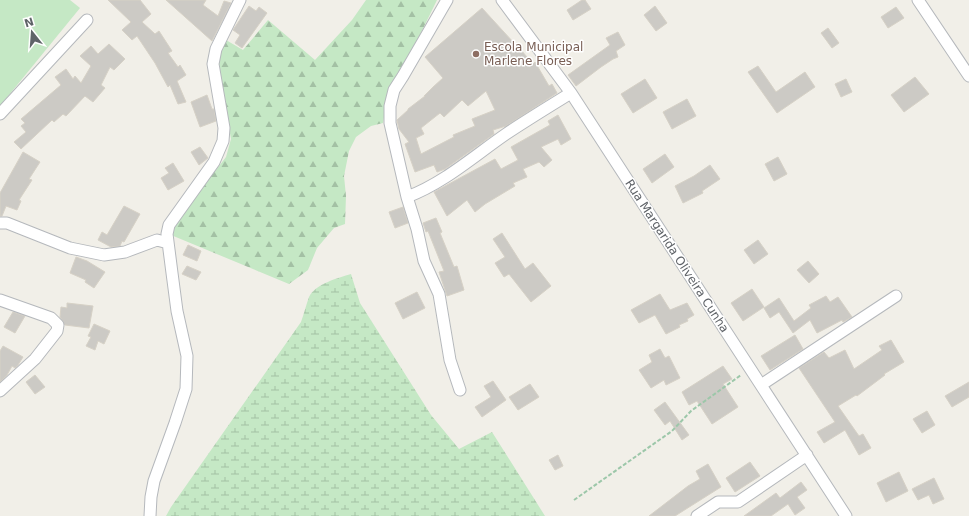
<svg xmlns="http://www.w3.org/2000/svg" width="969" height="516" font-family="'DejaVu Sans',sans-serif">
<defs>
<pattern id="forest-firs" width="22" height="20" patternUnits="userSpaceOnUse"><rect width="22" height="20" fill="#c5e8c5"/><path d="M5 1l3.5 6h-7zM16 11l3.5 6h-7z" fill="#a3c0a4"/></pattern>
<pattern id="wetland-marsh" width="20" height="14" patternUnits="userSpaceOnUse"><rect width="20" height="14" fill="#c5e8c5"/><path d="M1 5h8M5 5V1M11 12h8M15 12V8" fill="none" stroke="#a3c0a4"/></pattern>
</defs>
<rect width="100%" height="100%" fill="#f1efe8"/>
<path fill="url(#forest-firs)" d="M 366,0 L 437,0 L 415,45 L 397,74 L 388,95 L 383,123 L 371,126 L 356,137 L 349,151 L 344,176 L 346,196 L 345,224 L 334,228 L 317,248 L 308,270 L 289,284 L 171,235 L 181,215 L 226,157 L 231,139 L 220,77 L 219,61 L 222,46 L 226,40 L 243,50 L 268,20 L 315,60 L 352,20 Z"/>
<path fill="url(#wetland-marsh)" d="M 351,274 L 360,303 L 431,415 L 459,449 L 492,432 L 545,516 L 166,516 L 171,507 L 301,322 C 304,314 306,305 309,297 C 315,284 338,278 351,274 Z"/>
<path fill="#c5e8c5" d="M 0,0 L 70,0 L 80,8 L 0,106 Z"/>
<path fill="#cccac5" stroke="#d6d1c6" fill-rule="evenodd" d="M 108,0 L 140,0 L 151,14 L 142,22 L 155,34 L 159,31 L 172,51 L 168,53 L 178,67 L 180,65 L 186,75 L 177,81 L 186,102 L 178,104 L 170,85 L 168,87 L 155,63 L 137,36 L 132,40 L 122,30 L 131,22 Z
M 166,0 L 206,0 L 203,5 L 218,16 L 224,1 L 231,3 L 212,41 Z
M 582,0 L 585,0 L 591,9 L 573,20 L 567,10 Z
M 249,6 L 256,11 L 259,7 L 267,13 L 242,48 L 235,43 L 240,35 L 233,30 Z
M 655,6 L 667,23 L 656,31 L 644,15 Z
M 896,7 L 904,18 L 888,28 L 881,17 Z
M 482,8 L 514,43 L 515,43 L 533,64 L 535,62 L 549,86 L 552,84 L 557,93 L 506,126 L 493,130 L 494,134 L 445,169 L 437,172 L 434,165 L 415,172 L 405,144 L 409,142 L 399,129 L 397,120 L 408,110 L 408,109 L 425,96 L 424,96 L 433,87 L 443,78 L 425,57 ZM 486,91 L 495,110 L 472,119 L 475,126 L 453,135 L 454,137 L 421,154 L 416,138 L 424,134 L 421,128 L 440,113 L 444,117 L 462,100 L 468,106 Z
M 828,28 L 839,43 L 832,48 L 821,33 Z
M 618,32 L 625,45 L 616,51 L 618,57 L 613,59 L 601,67 L 576,86 L 568,75 L 610,45 L 606,38 Z
M 109,44 L 125,59 L 114,70 L 110,67 L 101,85 L 105,88 L 93,102 L 85,96 L 66,116 L 63,114 L 54,122 L 52,120 L 21,149 L 14,142 L 26,132 L 21,126 L 25,123 L 21,119 L 61,85 L 55,77 L 66,69 L 73,79 L 75,76 L 81,83 L 91,66 L 80,56 L 91,46 L 98,54 Z
M 758,66 L 776,92 L 805,72 L 815,87 L 777,113 L 748,72 Z
M 915,77 L 929,94 L 904,112 L 891,95 Z
M 645,79 L 657,98 L 633,113 L 621,94 Z
M 846,79 L 852,92 L 841,97 L 835,84 Z
M 207,95 L 212,109 L 214,109 L 216,121 L 200,127 L 191,102 Z
M 687,99 L 696,116 L 672,129 L 663,112 Z
M 558,115 L 571,139 L 561,145 L 558,139 L 541,147 L 552,160 L 544,167 L 539,162 L 523,169 L 527,177 L 513,183 L 515,186 L 485,204 L 475,212 L 467,200 L 447,216 L 434,192 L 495,159 L 501,169 L 518,160 L 511,147 L 550,125 L 548,121 Z
M 200,147 L 208,158 L 199,165 L 191,152 Z
M 23,152 L 40,162 L 29,179 L 32,180 L 19,200 L 21,201 L 17,210 L 6,206 L 2,216 L 0,216 L 0,193 Z
M 665,154 L 674,167 L 652,183 L 643,169 Z
M 778,157 L 787,174 L 774,181 L 765,164 Z
M 173,163 L 184,181 L 168,190 L 161,178 L 169,173 L 165,168 Z
M 710,165 L 720,179 L 702,191 L 703,193 L 683,203 L 675,186 L 694,176 Z
M 124,206 L 140,214 L 124,242 L 122,241 L 120,246 L 111,247 L 98,240 L 102,232 L 107,235 Z
M 403,207 L 408,223 L 395,228 L 389,212 Z
M 436,218 L 442,232 L 440,233 L 454,267 L 457,266 L 464,290 L 447,296 L 439,272 L 444,271 L 428,231 L 426,232 L 423,223 Z
M 502,233 L 525,269 L 533,263 L 551,286 L 531,302 L 509,274 L 504,277 L 495,263 L 505,257 L 493,239 Z
M 758,240 L 768,254 L 754,264 L 744,250 Z
M 188,245 L 201,251 L 197,261 L 183,255 Z
M 76,257 L 87,261 L 105,272 L 94,288 L 85,282 L 86,280 L 70,273 Z
M 808,261 L 819,274 L 809,283 L 797,270 Z
M 187,266 L 201,272 L 196,280 L 182,274 Z
M 752,289 L 764,307 L 743,321 L 731,303 Z
M 417,292 L 425,308 L 403,319 L 395,303 Z
M 660,294 L 670,310 L 687,303 L 694,315 L 687,319 L 688,321 L 679,325 L 680,327 L 666,334 L 655,315 L 639,323 L 631,310 Z
M 826,296 L 830,302 L 838,297 L 852,317 L 843,322 L 842,320 L 817,333 L 810,320 L 793,333 L 779,312 L 770,318 L 764,308 L 779,298 L 794,321 L 811,308 L 809,305 Z
M 67,303 L 93,306 L 89,328 L 65,325 L 60,317 L 61,307 L 67,308 Z
M 13,312 L 25,316 L 15,333 L 4,327 Z
M 94,324 L 110,331 L 104,344 L 98,341 L 95,350 L 86,346 L 91,337 L 88,336 Z
M 795,335 L 803,349 L 770,370 L 761,356 Z
M 891,340 L 904,362 L 884,374 L 885,375 L 857,396 L 856,395 L 838,406 L 859,436 L 863,434 L 871,448 L 859,455 L 845,430 L 824,443 L 817,432 L 835,422 L 799,368 L 824,352 L 829,358 L 845,350 L 854,369 L 882,350 L 879,346 Z
M 3,346 L 23,357 L 18,365 L 15,368 L 12,366 L 7,375 L 0,382 L 0,351 Z
M 660,349 L 665,358 L 669,356 L 680,378 L 666,385 L 664,380 L 651,388 L 639,370 L 652,362 L 649,355 Z
M 723,366 L 732,379 L 723,384 L 738,407 L 712,424 L 697,401 L 689,405 L 682,392 Z
M 35,375 L 45,387 L 35,394 L 26,382 Z
M 493,381 L 506,400 L 482,417 L 475,407 L 491,397 L 484,386 Z
M 969,382 L 969,397 L 952,407 L 945,396 Z
M 530,384 L 539,397 L 518,410 L 509,397 Z
M 665,402 L 689,435 L 682,440 L 670,421 L 665,425 L 654,410 Z
M 927,411 L 935,425 L 922,433 L 913,419 Z
M 558,455 L 563,466 L 555,470 L 549,460 Z
M 750,462 L 760,476 L 735,492 L 726,478 Z
M 708,464 L 721,487 L 675,516 L 649,516 L 688,486 L 700,479 L 696,471 Z
M 899,472 L 908,491 L 886,502 L 877,483 Z
M 934,478 L 944,499 L 933,504 L 929,495 L 918,500 L 912,489 Z
M 801,482 L 807,490 L 797,497 L 805,508 L 795,515 L 788,504 L 771,516 L 744,516 L 776,493 L 780,498 Z"/>
<g fill="none" stroke-linecap="round" stroke-linejoin="round">
<g stroke="#b5b8bc" stroke-width="13">
<path id="minor" d="M 447,0 L 403,76 L 394,90 L 390,106 L 390,123 L 407,197 C 444,183 474,156 506,134 C 527,120 550,106 571,93
M 502,0 L 571,93 L 846,516
M 918,0 L 969,76
M 0,114 L 87,20
M 407,197 L 417,229 L 424,261 L 439,294 L 450,360 L 460,390
M 0,223 L 7,223 L 70,248 L 104,255 L 125,252 L 157,240 L 168,243
M 0,300 L 51,318 L 58,325 L 57,331 L 35,359 L 0,391
M 761,385 L 896,296
M 150,516 L 151,497 L 154,481 L 175,423 L 186,389 L 187,356 L 177,311 L 172,273 L 167,234 L 169,225 L 214,162 L 223,141 L 224,128 L 213,64 L 216,49 L 240,0
M 697,516 L 718,502 L 738,502 L 807,455"/>
</g>
<path stroke="#9cc7a9" stroke-width="2" stroke-dasharray="4 2" stroke-linecap="butt" d="M 574,500 L 672,431 L 691,411 L 741,375"/>
<use href="#minor" stroke="#fff" stroke-width="11"/>
</g>
<circle fill="#8d6e63" stroke="#fff" stroke-width="1.5" cx="476" cy="54" r="4"/>
<g text-anchor="middle" dominant-baseline="central" stroke-width="3" stroke-linejoin="round" paint-order="stroke">
<g font-size="12" fill="#785e54" stroke="#fff" text-anchor="start">
<text x="484" y="47">Escola Municipal<tspan x="484" dy="14">Marlene Flores</tspan></text>
</g>
<g font-size="12" fill="#5f6368" stroke="#fff">
<text transform="translate(677 256) rotate(57)">Rua Margarida Oliveira Cunha</text>
</g>
</g>
<g transform="translate(32 32) rotate(343)" stroke="#ffffff" stroke-width="3" paint-order="stroke">
<path d="M0-3L7 15L0 10L-7 15Z" fill="#5f6368"/>
<text y="-6" font-size="11" font-weight="bold" text-anchor="middle" fill="#5f6368">N</text>
</g>
</svg>
